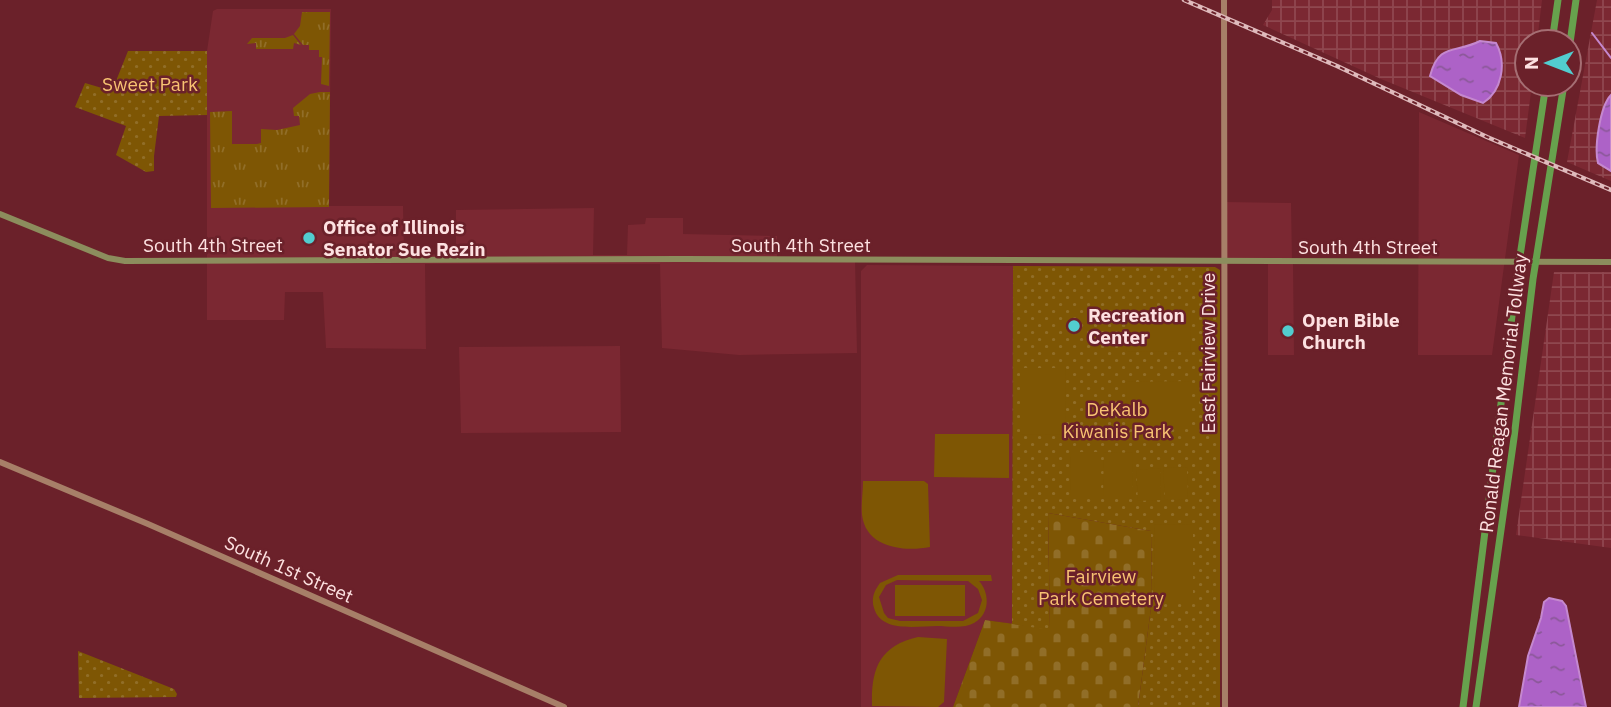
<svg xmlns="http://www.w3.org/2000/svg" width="1611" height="707" font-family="'IBM Plex Sans',sans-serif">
<defs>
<pattern id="industrial-grid" width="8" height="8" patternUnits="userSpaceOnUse" patternTransform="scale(1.75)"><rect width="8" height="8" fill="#7b2832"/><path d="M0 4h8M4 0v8" fill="none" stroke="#8f474f"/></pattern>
<pattern id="grass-tufts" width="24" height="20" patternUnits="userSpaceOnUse" patternTransform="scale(1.75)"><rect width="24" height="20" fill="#7e5604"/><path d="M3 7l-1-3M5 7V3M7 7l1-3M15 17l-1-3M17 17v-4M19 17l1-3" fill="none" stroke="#916e28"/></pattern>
<pattern id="cemetery-stones" width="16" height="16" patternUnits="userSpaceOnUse" patternTransform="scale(1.75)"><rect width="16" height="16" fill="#7e5604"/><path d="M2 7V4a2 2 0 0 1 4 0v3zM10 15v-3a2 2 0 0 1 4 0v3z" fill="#916e28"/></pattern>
<pattern id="park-dots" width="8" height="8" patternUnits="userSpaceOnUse" patternTransform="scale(1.75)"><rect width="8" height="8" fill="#7e5604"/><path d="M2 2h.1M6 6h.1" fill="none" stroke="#916e28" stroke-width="1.8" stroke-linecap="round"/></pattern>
<pattern id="water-ripples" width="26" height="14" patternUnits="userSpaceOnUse" patternTransform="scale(1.75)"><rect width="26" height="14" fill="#ad62c7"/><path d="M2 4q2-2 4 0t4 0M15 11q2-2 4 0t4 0" fill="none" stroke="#8b5899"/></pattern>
</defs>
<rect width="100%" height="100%" fill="#6b212a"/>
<path fill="#7b2832" d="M 217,9 L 331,9 L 329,206 L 403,206 L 404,255 L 456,254 L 456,210 L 594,208 L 593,255 L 627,255 L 628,225 L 645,224 L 646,218 L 683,218 L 683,234 L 777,236 L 777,259 L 855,259 L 857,353 L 739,355 L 662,348 L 660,264 L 425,264 L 426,349 L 326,348 L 323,292 L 285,292 L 284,320 L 207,320 L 207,51 L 213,11 Z
M 1419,112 L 1519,155 L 1492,355 L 1418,355 Z
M 1226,202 L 1291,203 L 1292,260 L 1226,260 Z
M 1268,264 L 1293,264 L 1294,355 L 1268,355 Z
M 867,265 L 1013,266 L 1012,624 L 985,620 L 953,707 L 861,707 L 861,271 Z
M 620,346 L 621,432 L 461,433 L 459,347 Z"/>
<path fill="url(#industrial-grid)" d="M 1272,0 L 1542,0 L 1537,42 L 1527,42 L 1527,84 L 1532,84 L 1525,138 L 1381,79 L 1263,25 L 1272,10 Z
M 1597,0 L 1611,0 L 1611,181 L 1567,162 Z
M 1554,272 L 1611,272 L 1611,548 L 1516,535 Z"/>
<path fill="url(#grass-tufts)" d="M 302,12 L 330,12 L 329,86 L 321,84 L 322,57 L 319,57 L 319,50 L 309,50 L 309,45 L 303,45 L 294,34 L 300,26 Z
M 293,35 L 301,45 L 294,43 L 293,49 L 256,49 L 256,43 L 247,44 L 252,38 L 285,38 Z
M 320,92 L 330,92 L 329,207 L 211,208 L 210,112 L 232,111 L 232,144 L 257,144 L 261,143 L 261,129 L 277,130 L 300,125 L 299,116 L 294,116 L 293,108 L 310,94 Z"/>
<path fill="url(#cemetery-stones)" d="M 1048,513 L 1151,531 L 1152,600 L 1138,707 L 953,707 L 985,620 L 1050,629 Z"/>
<path fill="url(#park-dots)" d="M 128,51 L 207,51 L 207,115 L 159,116 L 154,156 L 154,171 L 146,172 L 116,155 L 126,126 L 75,107 L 85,83 L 112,91 Z
M 1013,266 L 1215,267 L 1220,270 L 1220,707 L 1138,707 L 1152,600 L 1151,531 L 1048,513 L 1050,630 L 1012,624 Z
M 78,651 L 174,689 L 177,694 L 176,697 L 79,698 Z"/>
<path fill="#7e5604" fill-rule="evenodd" d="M 1127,310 L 1191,311 L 1190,352 L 1126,351 Z
M 1020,368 L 1065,368 L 1066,434 L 1020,435 Z
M 1190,381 L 1190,425 L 1127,425 L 1126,382 Z
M 935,434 L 1009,434 L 1009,478 L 934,477 Z
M 1071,452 L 1100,452 L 1100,496 L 1070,496 Z
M 1104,452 L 1133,453 L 1132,496 L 1103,496 Z
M 1187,467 L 1188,499 L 1165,500 L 1163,468 Z
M 1160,468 L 1161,500 L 1138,501 L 1136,470 Z
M 863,481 L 924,481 L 928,484 L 930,547 C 904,552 866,548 862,515 C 861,504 863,492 863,481 Z
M 1155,524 L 1193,525 L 1193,600 L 1154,600 Z
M 898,575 L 991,575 L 992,581 L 979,581 C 990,593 990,614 974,623 C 964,629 948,626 937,626 C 917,626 881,633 874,608 C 871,599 874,591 880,583 ZM 897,580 L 962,581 L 968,581 L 978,589 L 982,600 L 978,613 L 963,621 L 900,621 L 888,618 L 884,613 L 879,597 L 886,585 Z
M 895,585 L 965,585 L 965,616 L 895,616 Z
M 918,637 L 947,639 L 944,702 L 938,707 L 872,706 C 871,669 879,646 918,637 Z"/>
<path fill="url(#water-ripples)" stroke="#c588cf" stroke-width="2" d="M 1480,41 L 1496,43 C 1507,63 1502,91 1483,103 L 1461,95 L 1430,76 C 1439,42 1455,54 1480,41 Z
M 1611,95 L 1611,171 L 1598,163 C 1594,148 1600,106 1611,95 Z
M 1549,598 L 1562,601 L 1566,606 L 1586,707 L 1519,707 L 1528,656 L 1541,618 L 1544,602 Z"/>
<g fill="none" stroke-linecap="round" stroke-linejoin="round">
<path stroke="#c588cf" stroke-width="2" d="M 1592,33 L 1611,58"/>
<path stroke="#a77f68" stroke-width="6" d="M 1224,0 L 1225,707
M 0,462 L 148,524 L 564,707"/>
<path stroke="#8c8d5d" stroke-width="6" d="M 0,214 L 108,258 L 125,261 L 681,259 L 1611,262"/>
<path stroke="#67a14d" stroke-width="7" d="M 1552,42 L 1558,0
M 1569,50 L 1576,0
M 1463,707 L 1517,276 L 1546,84
M 1476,707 L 1514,438 L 1533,279 L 1564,84"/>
<g stroke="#dfbabc" stroke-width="4.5">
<path id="rail" d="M 1184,0 L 1337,66 L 1487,137 L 1611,190"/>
</g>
<use href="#rail" stroke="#6b212a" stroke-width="2" stroke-dasharray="5" stroke-linecap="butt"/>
</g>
<g fill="#52cdcf" stroke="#6b212a" stroke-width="2.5">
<circle cx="309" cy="238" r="7"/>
<circle cx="1074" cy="326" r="7"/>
<circle cx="1288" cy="331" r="7"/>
</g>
<g text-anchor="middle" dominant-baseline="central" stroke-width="5" stroke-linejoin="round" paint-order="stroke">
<g font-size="19" fill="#f8c372" stroke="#6b212a">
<text x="150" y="84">Sweet Park</text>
<text x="1117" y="409">DeKalb<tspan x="1117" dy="22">Kiwanis Park</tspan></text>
<text x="1101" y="576">Fairview<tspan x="1101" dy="22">Park Cemetery</tspan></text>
</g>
<g font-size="19" font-weight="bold" fill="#fde1e1" stroke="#6b212a" text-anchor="start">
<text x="323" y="227">Office of Illinois<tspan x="323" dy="22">Senator Sue Rezin</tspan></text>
<text x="1088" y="315">Recreation<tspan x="1088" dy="22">Center</tspan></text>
<text x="1302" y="320">Open Bible<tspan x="1302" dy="22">Church</tspan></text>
</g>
<g font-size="19" fill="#fde1e1" stroke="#6b212a">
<text x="213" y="245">South 4th Street</text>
<text x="801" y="245">South 4th Street</text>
<text x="1368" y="247">South 4th Street</text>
<text transform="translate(1208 353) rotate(-90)">East Fairview Drive</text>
<text transform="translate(1503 393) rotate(-83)">Ronald Reagan Memorial Tollway</text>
<text transform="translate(289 569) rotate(24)">South 1st Street</text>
</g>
</g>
<g transform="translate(1548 63) rotate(270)"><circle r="33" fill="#6b212a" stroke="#a56e73" stroke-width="2"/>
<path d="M0-5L12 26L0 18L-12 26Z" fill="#52cdcf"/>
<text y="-10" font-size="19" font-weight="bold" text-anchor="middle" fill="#fde1e1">N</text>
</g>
</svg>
